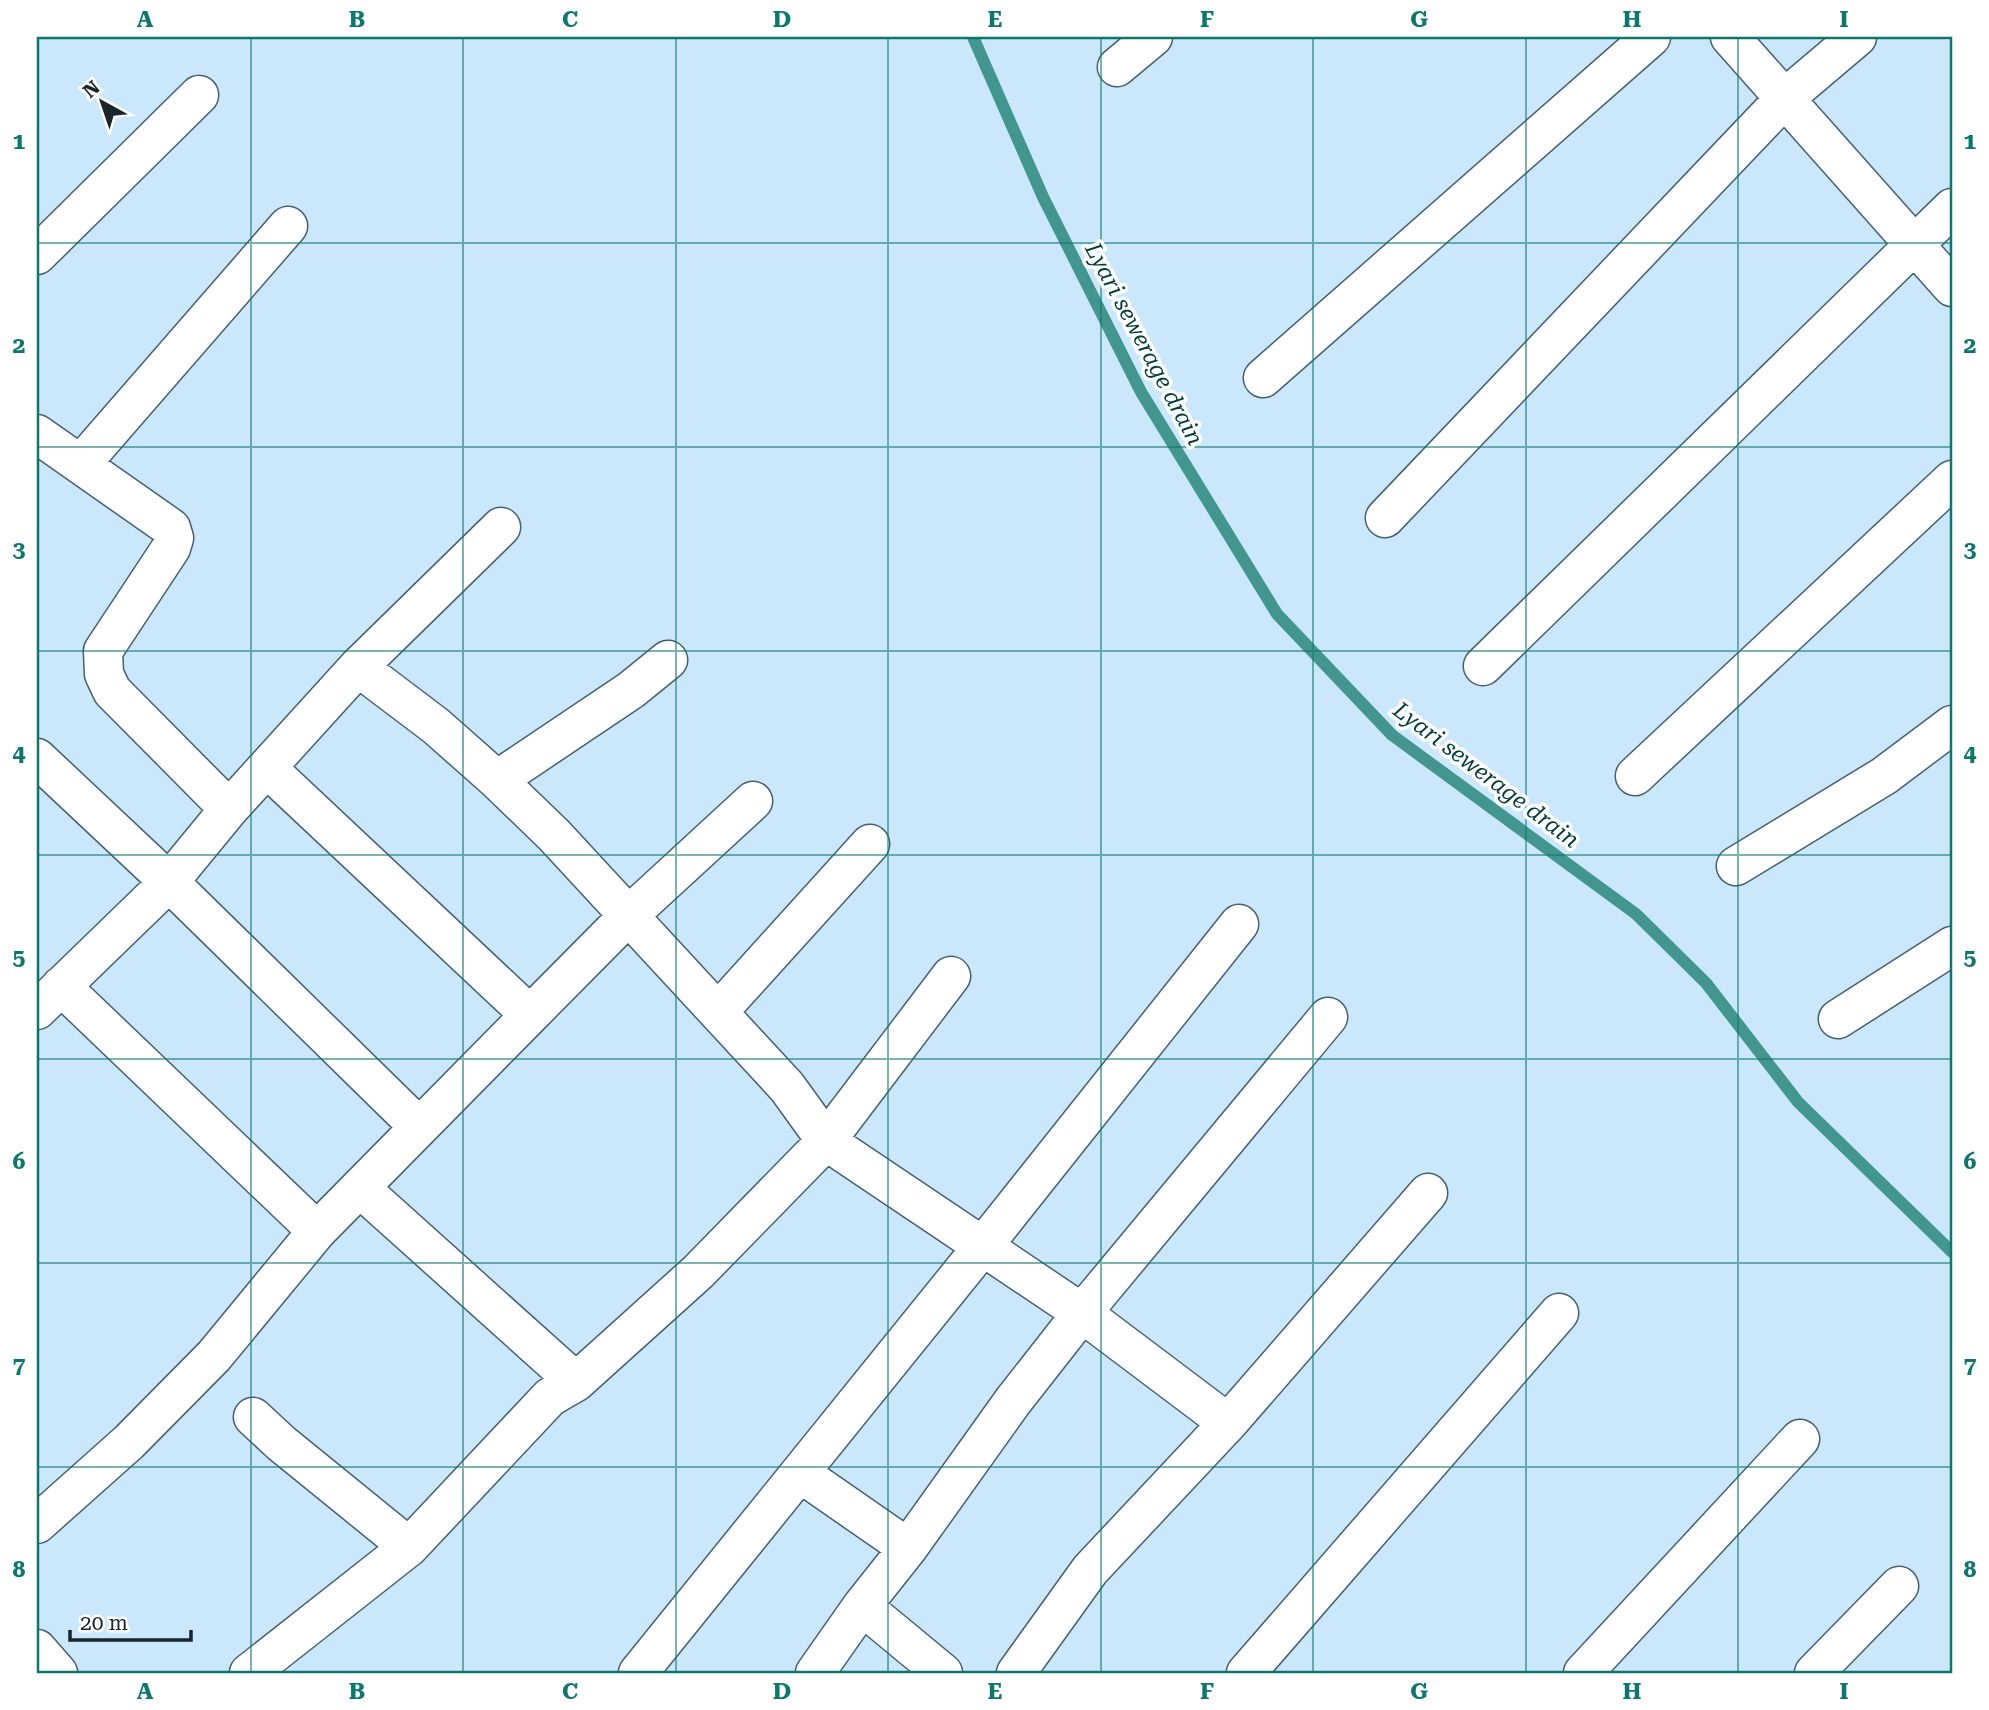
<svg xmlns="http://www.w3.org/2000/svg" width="1989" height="1710" font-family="'Roboto Serif',serif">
<rect width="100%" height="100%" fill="#cae7fb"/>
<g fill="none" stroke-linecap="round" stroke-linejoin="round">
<path stroke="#439590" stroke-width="12" d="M 973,37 L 1043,197 L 1141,392 L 1277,614 L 1392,735 L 1636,914 L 1706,983 L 1798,1102 L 1952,1252"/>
<g stroke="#466071" stroke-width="41">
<path id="minor" d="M 1730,37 L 1952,287
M 1117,67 L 1153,37
M 37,255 L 199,95
M 1263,378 L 1651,37
M 37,434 L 171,528 L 174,538 L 171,548 L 103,651 L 104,674 L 112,691 L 229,809
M 81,464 L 288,226
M 1385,518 L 1785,98 L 1857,37
M 1483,666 L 1952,208
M 358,667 L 436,726 L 497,780 L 554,835 L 787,1087 L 826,1141 L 1082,1313 L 1228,1423
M 37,758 L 169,882 L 419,1127
M 267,768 L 530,1015
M 1635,776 L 1952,480
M 497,780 L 631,690 L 668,660
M 1736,866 L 1884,776 L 1952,725
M 61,986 L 317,1231
M 37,1010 L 169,882 L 229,809 L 358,667 L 501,527
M 718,1012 L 870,844
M 1838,1019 L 1952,946
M 360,1188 L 576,1382
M 253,1417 L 281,1443 L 409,1547
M 800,1473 L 908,1548
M 37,1524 L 129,1442 L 214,1356 L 317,1231 L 530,1015 L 628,916 L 753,801
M 862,1606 L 943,1673
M 37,1649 L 58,1673
M 249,1673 L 409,1547 L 550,1397 L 576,1382 L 698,1272 L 826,1141 L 951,976
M 638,1673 L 983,1246 L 1239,924
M 815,1673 L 862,1606 L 908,1548 L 1013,1401 L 1082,1313 L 1328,1017
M 1016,1673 L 1090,1570 L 1228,1423 L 1428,1193
M 1246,1673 L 1559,1313
M 1583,1673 L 1800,1439
M 1814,1673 L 1899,1586"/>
</g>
<use href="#minor" stroke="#fff" stroke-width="38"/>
</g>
<path fill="none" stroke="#0f766e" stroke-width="2" stroke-opacity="0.55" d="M 251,37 L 251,1673M 463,37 L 463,1673M 676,37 L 676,1673M 888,37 L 888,1673M 1101,37 L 1101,1673M 1313,37 L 1313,1673M 1526,37 L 1526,1673M 1738,37 L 1738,1673M 37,243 L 1952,243M 37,447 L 1952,447M 37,651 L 1952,651M 37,855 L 1952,855M 37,1059 L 1952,1059M 37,1263 L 1952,1263M 37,1467 L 1952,1467"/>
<g text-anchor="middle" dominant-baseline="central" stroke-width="7" stroke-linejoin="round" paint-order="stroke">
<g font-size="23" font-style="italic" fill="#053b37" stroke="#fff">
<text transform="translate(1144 344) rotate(62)">Lyari sewerage drain</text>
<text transform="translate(1486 775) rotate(37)">Lyari sewerage drain</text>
</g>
</g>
<rect width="1989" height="1710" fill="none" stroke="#ffffff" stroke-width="77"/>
<g transform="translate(102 102) rotate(320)" stroke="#ffffff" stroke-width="5" paint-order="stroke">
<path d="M0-5L12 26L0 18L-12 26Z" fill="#19242b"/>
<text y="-10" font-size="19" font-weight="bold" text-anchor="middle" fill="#19242b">N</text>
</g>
<path d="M70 1630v10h121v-10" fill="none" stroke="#19242b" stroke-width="3.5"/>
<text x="80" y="1630" font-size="21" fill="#19242b" stroke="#ffffff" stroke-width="5" paint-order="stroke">20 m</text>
<rect x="38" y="38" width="1913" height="1634" fill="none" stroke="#0f766e" stroke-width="2.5"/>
<g font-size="23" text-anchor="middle" font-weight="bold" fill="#0f766e">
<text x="145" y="27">A</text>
<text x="357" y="27">B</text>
<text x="570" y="27">C</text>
<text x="782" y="27">D</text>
<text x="995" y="27">E</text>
<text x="1207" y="27">F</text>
<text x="1419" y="27">G</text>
<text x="1632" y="27">H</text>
<text x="1844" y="27">I</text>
<text x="19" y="149">1</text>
<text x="1970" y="149">1</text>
<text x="19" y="353">2</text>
<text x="1970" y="353">2</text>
<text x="19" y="557">3</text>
<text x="1970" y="557">3</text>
<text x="19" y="761">4</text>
<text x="1970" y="761">4</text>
<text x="19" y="965">5</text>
<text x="1970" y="965">5</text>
<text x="19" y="1169">6</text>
<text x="1970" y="1169">6</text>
<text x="19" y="1373">7</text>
<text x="1970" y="1373">7</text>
<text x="19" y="1577">8</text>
<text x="1970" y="1577">8</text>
<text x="145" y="1699">A</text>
<text x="357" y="1699">B</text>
<text x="570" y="1699">C</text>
<text x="782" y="1699">D</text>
<text x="995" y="1699">E</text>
<text x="1207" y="1699">F</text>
<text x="1419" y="1699">G</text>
<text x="1632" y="1699">H</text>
<text x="1844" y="1699">I</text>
</g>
</svg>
